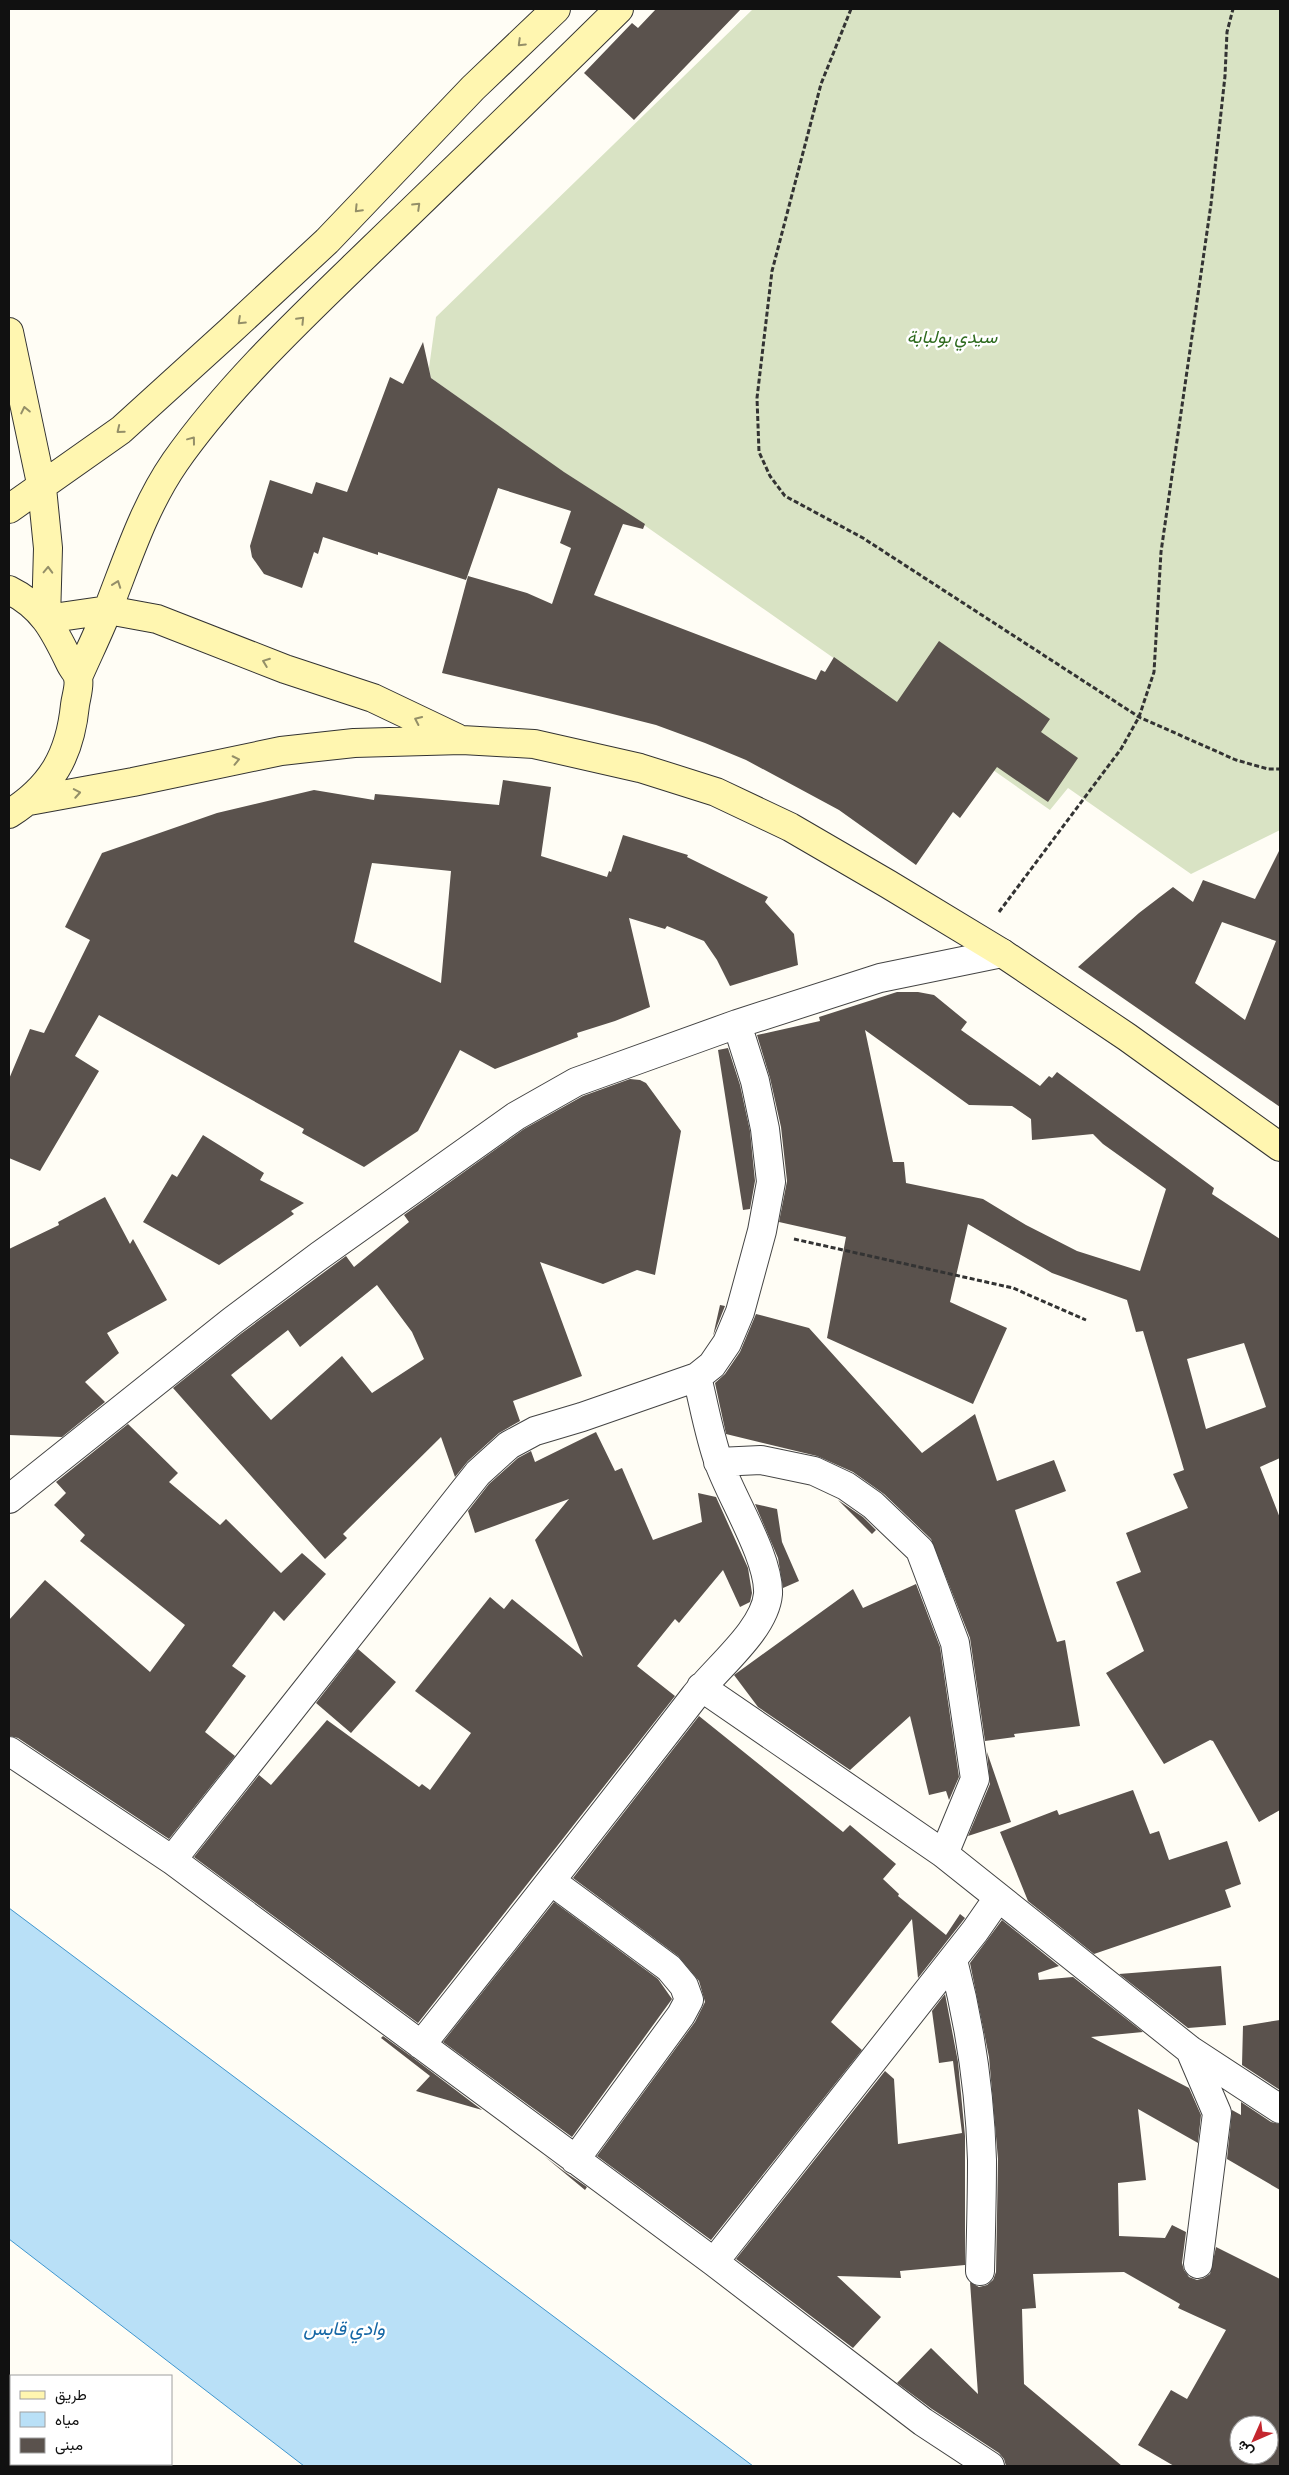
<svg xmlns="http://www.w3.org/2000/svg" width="1289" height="2475" font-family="'Crimson Pro',Vazirmatn,serif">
<rect width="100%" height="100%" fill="#fffdf5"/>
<path fill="#d9e3c4" d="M 753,9 L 1280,9 L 1280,830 L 1191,874 L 1068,788 L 1050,810 L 627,513 L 556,467 L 431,378 L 429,368 L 436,317 Z"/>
<path fill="#b9e0f7" stroke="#3f96cf" d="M 9,1908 L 753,2466 L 304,2466 L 9,2239 Z"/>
<path fill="#5a524d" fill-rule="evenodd" d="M 656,9 L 741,9 L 634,120 L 584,73 L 632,23 L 638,28 Z
M 423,342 L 431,378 L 564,472 L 645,524 L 643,529 L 623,524 L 594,595 L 816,680 L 821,670 L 825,672 L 834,657 L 897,702 L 939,641 L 1050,719 L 1041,732 L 1078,758 L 1048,802 L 997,767 L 960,818 L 953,812 L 916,865 L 839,810 L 746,760 L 705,743 L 656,725 L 593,709 L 442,673 L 468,576 L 527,593 L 552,604 L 571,548 L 560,543 L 571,511 L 498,488 L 466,580 L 378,552 L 378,555 L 323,537 L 318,554 L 314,552 L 302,588 L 264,574 L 252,557 L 250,546 L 270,480 L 312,494 L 316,482 L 347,492 L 390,377 L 403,384 Z
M 503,780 L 551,787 L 541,856 L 607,877 L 609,871 L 611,872 L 623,835 L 688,855 L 687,857 L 768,897 L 765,902 L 794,934 L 798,965 L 730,986 L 717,960 L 704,941 L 667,926 L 665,929 L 629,918 L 650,1007 L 615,1021 L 577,1033 L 578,1037 L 495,1069 L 460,1050 L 418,1131 L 364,1167 L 302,1133 L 304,1129 L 99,1015 L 75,1056 L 99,1071 L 40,1171 L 9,1158 L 9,1079 L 30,1029 L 44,1033 L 90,940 L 65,927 L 102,853 L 217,813 L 314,790 L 374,800 L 375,794 L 499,805 ZM 372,863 L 451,871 L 441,983 L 354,942 Z
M 1280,849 L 1280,1107 L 1078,967 L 1139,913 L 1173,887 L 1193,902 L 1203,880 L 1255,899 ZM 1222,922 L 1276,941 L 1245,1020 L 1195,983 Z
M 897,992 L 918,992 L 934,995 L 967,1022 L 961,1030 L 1040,1086 L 1049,1076 L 1052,1078 L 1057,1072 L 1214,1188 L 1212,1194 L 1280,1239 L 1280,1458 L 1260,1467 L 1280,1518 L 1280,1810 L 1259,1822 L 1213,1741 L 1210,1740 L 1164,1764 L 1106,1673 L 1144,1651 L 1116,1582 L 1141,1572 L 1126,1533 L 1188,1508 L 1173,1474 L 1184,1470 L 1143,1331 L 1136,1332 L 1127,1300 L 1052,1273 L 968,1224 L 950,1302 L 1007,1328 L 973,1404 L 827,1338 L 846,1237 L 779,1222 L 787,1181 L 781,1127 L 770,1078 L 757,1035 L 820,1021 L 819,1017 ZM 865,1030 L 969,1105 L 1012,1106 L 1031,1119 L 1032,1140 L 1093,1134 L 1103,1144 L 1166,1189 L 1140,1271 L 1077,1251 L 1026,1225 L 983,1199 L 906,1183 L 904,1162 L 893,1162 ZM 1244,1343 L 1266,1407 L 1206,1429 L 1187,1359 Z
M 728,1048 L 740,1085 L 750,1131 L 755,1181 L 750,1209 L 743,1210 L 718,1050 Z
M 630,1079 L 640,1080 L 646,1083 L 681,1131 L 655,1275 L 637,1270 L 603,1284 L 540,1262 L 582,1376 L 513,1401 L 520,1421 L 499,1433 L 468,1461 L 455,1477 L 441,1437 L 343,1534 L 347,1538 L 325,1559 L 173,1388 L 242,1333 L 346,1256 L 354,1267 L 409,1222 L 404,1215 L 524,1129 L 583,1096 ZM 377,1285 L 412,1332 L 424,1359 L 372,1393 L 342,1356 L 271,1420 L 231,1375 L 288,1330 L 300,1347 Z
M 203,1135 L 264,1173 L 260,1180 L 304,1203 L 291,1211 L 294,1214 L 219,1265 L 143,1222 L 172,1174 L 177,1177 Z
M 105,1197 L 130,1244 L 133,1239 L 167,1300 L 107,1333 L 119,1353 L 85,1382 L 105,1402 L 62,1437 L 9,1435 L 9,1249 L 59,1225 L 58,1222 Z
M 720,1305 L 725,1306 L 713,1336 Z
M 756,1314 L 809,1328 L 922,1453 L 975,1414 L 997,1481 L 1054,1460 L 1066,1491 L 1015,1510 L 1057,1642 L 1065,1640 L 1080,1726 L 1014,1734 L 1015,1737 L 985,1741 L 970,1638 L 931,1539 L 884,1494 L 853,1472 L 817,1456 L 726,1434 L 715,1383 L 725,1374 L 740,1352 Z
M 128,1424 L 178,1473 L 169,1482 L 220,1525 L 226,1519 L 281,1573 L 302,1553 L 326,1574 L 284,1621 L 274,1611 L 232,1666 L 246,1676 L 205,1732 L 235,1756 L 169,1839 L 18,1738 L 9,1736 L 9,1620 L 45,1580 L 150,1672 L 185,1625 L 80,1541 L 85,1535 L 54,1505 L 66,1493 L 56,1482 Z
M 596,1432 L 615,1471 L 622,1468 L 653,1540 L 702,1522 L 698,1493 L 716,1497 L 748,1568 L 752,1593 L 750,1602 L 740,1607 L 723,1570 L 679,1623 L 675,1619 L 637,1666 L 675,1696 L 418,2023 L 194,1857 L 259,1775 L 271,1785 L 327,1720 L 419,1787 L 422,1784 L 430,1790 L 471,1733 L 415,1691 L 490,1597 L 504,1609 L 512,1599 L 583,1657 L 535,1540 L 569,1499 L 475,1533 L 468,1511 L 489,1484 L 518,1458 L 531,1451 L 535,1462 Z
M 838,1500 L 863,1517 L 876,1530 L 872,1534 Z
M 755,1504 L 777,1509 L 782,1542 L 799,1581 L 783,1588 L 778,1558 Z
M 916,1584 L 940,1647 L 959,1777 L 949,1800 L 946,1791 L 929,1795 L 910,1716 L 850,1770 L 758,1707 L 734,1675 L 853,1589 L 863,1608 Z
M 358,1649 L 396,1682 L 351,1733 L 316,1703 Z
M 699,1716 L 843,1832 L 850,1825 L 896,1864 L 883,1879 L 899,1894 L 898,1896 L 946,1935 L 960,1914 L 965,1918 L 918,1978 L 912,1919 L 831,2022 L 862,2050 L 711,2240 L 597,2156 L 695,2022 L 705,2002 L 699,1981 L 678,1956 L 573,1878 Z
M 987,1752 L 1011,1822 L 968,1836 L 990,1784 Z
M 1133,1790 L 1150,1834 L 1159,1831 L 1169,1860 L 1227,1841 L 1241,1884 L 1225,1890 L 1231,1907 L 1094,1954 L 1028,1901 L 1000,1832 L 1057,1810 L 1059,1815 Z
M 554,1902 L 658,1979 L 672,1999 L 572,2137 L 443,2042 Z
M 1002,1920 L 1059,1966 L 1038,1973 L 1039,1980 L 1073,1977 L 1143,2032 L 1091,2037 L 1189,2088 L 1201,2115 L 1198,2143 L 1138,2109 L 1146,2180 L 1118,2183 L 1119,2236 L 1165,2238 L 1172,2225 L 1186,2232 L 1182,2263 L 1184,2270 L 1189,2277 L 1197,2280 L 1204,2278 L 1210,2274 L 1216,2247 L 1280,2279 L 1280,2466 L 1174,2466 L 1138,2445 L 1171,2390 L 1187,2399 L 1226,2330 L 1178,2308 L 1180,2304 L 1124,2272 L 1033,2274 L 1036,2308 L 1022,2309 L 1024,2384 L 1122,2466 L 1006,2466 L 1004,2459 L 999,2453 L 932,2409 L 897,2383 L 931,2348 L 978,2394 L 970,2282 L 979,2287 L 987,2285 L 993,2280 L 996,2272 L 998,2159 L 989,2057 L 970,1963 ZM 1239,2425 L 1269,2425 L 1269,2455 L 1239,2455 Z
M 1221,1966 L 1226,2025 L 1188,2028 L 1119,1974 Z
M 945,1994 L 958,2062 L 965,2136 L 965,2265 L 900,2271 L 901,2278 L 837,2276 L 881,2317 L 853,2348 L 736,2259 L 885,2071 L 894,2079 L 898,2144 L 962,2133 L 953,2061 L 939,2063 L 932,2011 Z
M 1280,2020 L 1280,2090 L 1242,2065 L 1243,2026 Z
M 383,2036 L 412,2057 L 482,2110 L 416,2091 L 430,2076 L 381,2038 Z
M 1241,2102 L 1271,2122 L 1280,2124 L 1280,2190 L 1227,2159 L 1232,2110 L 1241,2115 Z
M 544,2156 L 565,2172 L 587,2187 L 585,2190 Z"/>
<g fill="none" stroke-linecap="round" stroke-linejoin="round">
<g stroke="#444" stroke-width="30">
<path id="street" d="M 718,1462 L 761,1460 L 814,1471 L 846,1486 L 873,1505 L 920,1550 L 955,1643 L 975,1779 L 944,1854
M 9,1499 L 232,1321 L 319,1256 L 516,1116 L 576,1082 L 737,1024 L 880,978 L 1002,953
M 701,1687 L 944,1854 L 1190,2050 L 1280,2109
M 9,1751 L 172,1860 L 714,2262 L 923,2422 L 990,2466
M 172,1860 L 478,1473 L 509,1445 L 535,1431 L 582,1417 L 697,1377 L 712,1365 L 727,1343 L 740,1312 L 762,1231 L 771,1182 L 765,1129 L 755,1081 L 737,1024
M 551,1881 L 669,1968 L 684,1986 L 689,2000 L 681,2015 L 575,2160
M 953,1960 C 970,2025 980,2093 982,2160 C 982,2197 981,2234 980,2271
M 421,2045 C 513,1930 604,1813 694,1697 C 716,1668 765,1630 768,1594 C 770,1559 731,1497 719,1463 C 709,1435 704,1405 697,1377
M 1190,2050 L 1217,2113 L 1198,2264
M 714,2262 L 975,1931 L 998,1898
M 20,2464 L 23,2466"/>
</g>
<g stroke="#333" stroke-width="30">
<path id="secondary" d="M 9,332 L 42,488 L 48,548 L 46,619 L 108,610 L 157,619 L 285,669 L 373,698 L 457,738
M 9,509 L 121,430 L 230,331 L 327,241 L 473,88 L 556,9
M 9,590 C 44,607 55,632 71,665 C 73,669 78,674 78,678 C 80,686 76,697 75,705 C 70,755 52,787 9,814
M 78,677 C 88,654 99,632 108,609 C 128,558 144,507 175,462 C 229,385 303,316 371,250 C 454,170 537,90 619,9
M 29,801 L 133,782 L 281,751 L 354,743 L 462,740 L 534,744 L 640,768 L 716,792 L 790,827 L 888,884 L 1002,953 L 1127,1037 L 1280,1147"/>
</g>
<path stroke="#333" stroke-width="3" stroke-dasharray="5 2.5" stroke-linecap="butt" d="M 851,9 L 821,84 L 772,271 L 757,398 L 759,452 L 770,476 L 785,496 L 863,538 L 1139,717 L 1236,760 L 1268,769 L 1280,769
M 999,912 L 1121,749 L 1139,717 L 1154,672 L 1161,552 L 1211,204 L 1225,76 L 1227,32 L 1233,9
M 794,1239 L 1013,1288 L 1086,1320"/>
<use href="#street" stroke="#fff" stroke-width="28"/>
<use href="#secondary" stroke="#fff6b0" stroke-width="28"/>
</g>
<defs><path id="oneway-chevron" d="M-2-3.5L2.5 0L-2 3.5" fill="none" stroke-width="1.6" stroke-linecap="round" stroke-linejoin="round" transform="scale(1.25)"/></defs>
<g stroke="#948f68">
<use href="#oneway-chevron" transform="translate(521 43) rotate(136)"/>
<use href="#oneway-chevron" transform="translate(417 206) rotate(-44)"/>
<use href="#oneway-chevron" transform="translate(358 209) rotate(134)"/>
<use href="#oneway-chevron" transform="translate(301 320) rotate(-46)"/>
<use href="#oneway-chevron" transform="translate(241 321) rotate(137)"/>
<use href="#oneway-chevron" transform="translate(25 410) rotate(-102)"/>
<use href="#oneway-chevron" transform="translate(120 430) rotate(141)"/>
<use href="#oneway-chevron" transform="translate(192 440) rotate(-53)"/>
<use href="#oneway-chevron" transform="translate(48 570) rotate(-88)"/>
<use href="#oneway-chevron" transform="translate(117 584) rotate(-70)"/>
<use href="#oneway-chevron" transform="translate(266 662) rotate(-159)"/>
<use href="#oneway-chevron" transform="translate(418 720) rotate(-155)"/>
<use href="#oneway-chevron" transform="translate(236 760) rotate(-12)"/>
<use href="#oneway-chevron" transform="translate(77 793) rotate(-10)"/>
</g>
<g text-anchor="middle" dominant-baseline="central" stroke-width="5" stroke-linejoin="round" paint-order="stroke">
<g font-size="18" font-style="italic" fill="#2f6b1f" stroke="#fff">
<text x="952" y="337">سيدي بولبابة</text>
</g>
<g font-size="19" font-style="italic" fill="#1768a6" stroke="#fff">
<text x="344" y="2328">وادي قابس</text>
</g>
</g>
<rect width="1289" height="2475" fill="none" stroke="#111111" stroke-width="20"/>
<rect x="10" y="2375" width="162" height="90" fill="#ffffff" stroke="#a0a0a0"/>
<rect x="20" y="2391" width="25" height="8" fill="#fff6b0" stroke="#a0a0a0"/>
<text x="55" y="2400" font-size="15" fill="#111111">طريق</text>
<rect x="20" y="2412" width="25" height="15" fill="#b9e0f7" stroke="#a0a0a0"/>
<text x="55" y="2425" font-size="15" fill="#111111">مياه</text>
<rect x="20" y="2438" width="25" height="15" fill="#5a524d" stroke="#a0a0a0"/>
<text x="55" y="2450" font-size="15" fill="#111111">مبنى</text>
<g transform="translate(1254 2440) rotate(225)"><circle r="24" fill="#ffffff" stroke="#a0a0a0"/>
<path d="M0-4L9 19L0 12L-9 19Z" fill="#c4262e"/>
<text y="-8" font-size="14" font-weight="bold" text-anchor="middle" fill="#111111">ش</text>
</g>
</svg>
